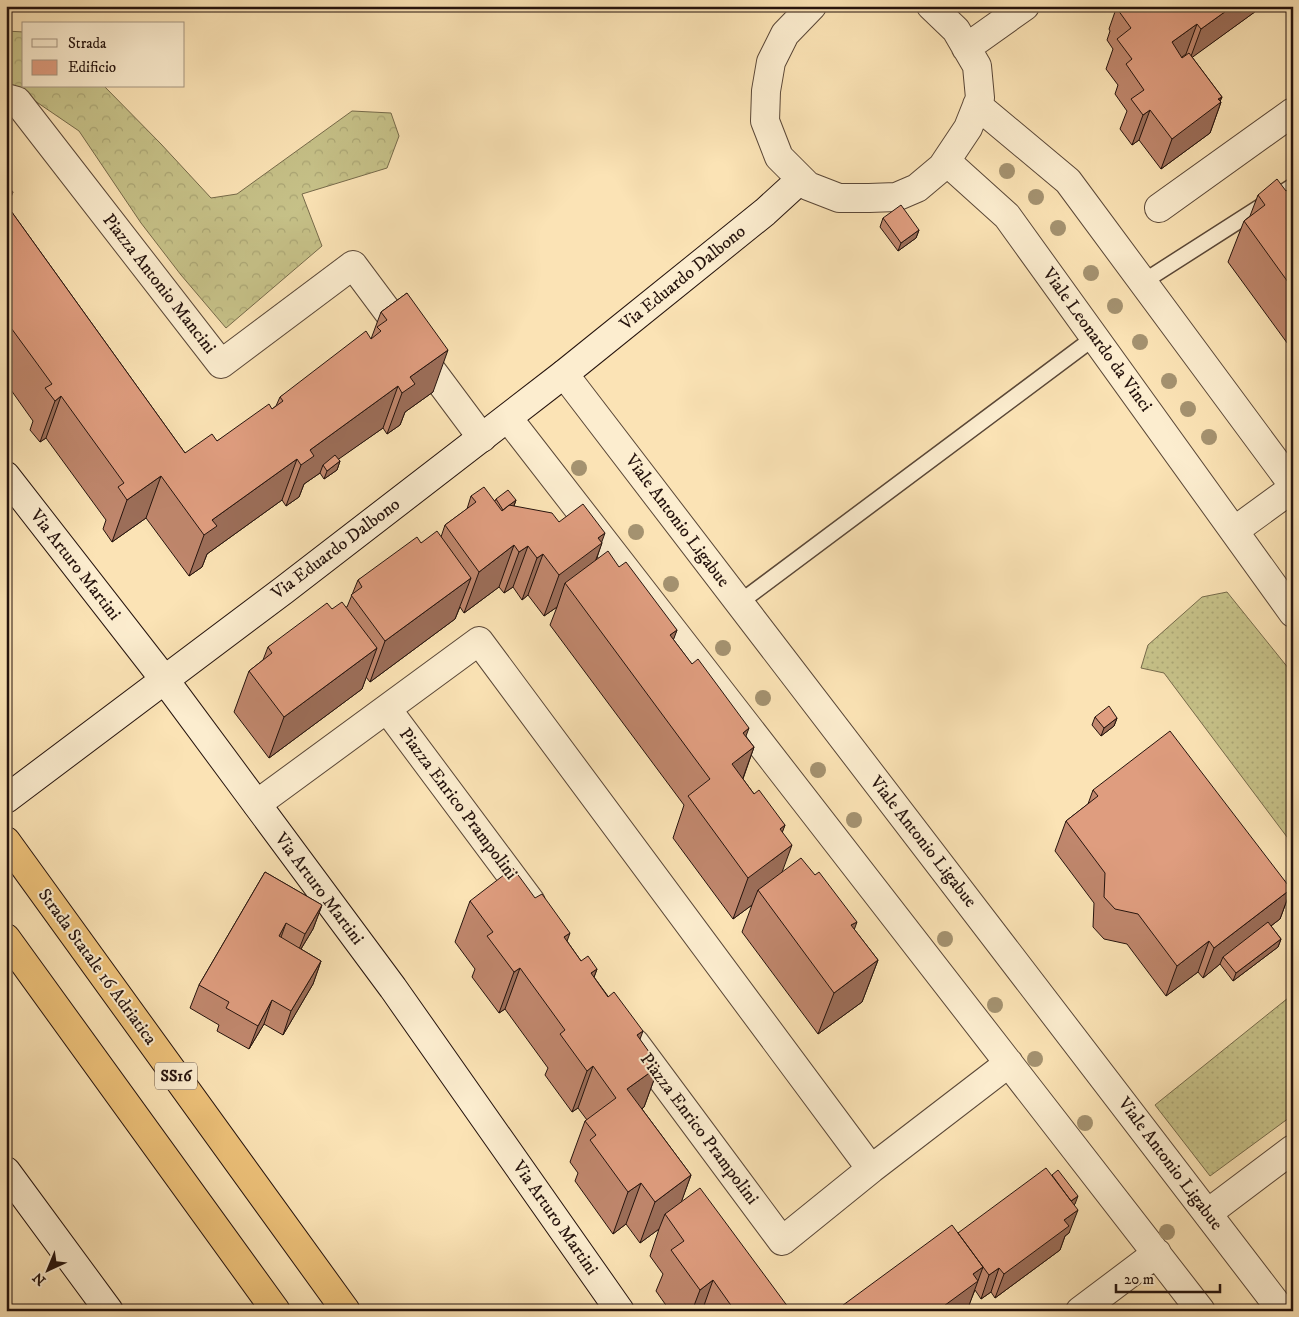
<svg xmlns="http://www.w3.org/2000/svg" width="1299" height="1317" font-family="'IM FELL DW Pica',serif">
<defs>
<pattern id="grass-dots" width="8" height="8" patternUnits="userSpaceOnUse" patternTransform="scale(1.25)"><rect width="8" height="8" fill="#c6c188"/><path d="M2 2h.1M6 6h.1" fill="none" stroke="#aaa574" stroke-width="1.8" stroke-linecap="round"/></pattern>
<pattern id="forest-crowns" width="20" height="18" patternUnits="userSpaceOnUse" patternTransform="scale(1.25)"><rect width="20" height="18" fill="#c6c188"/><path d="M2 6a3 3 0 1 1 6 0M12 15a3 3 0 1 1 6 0" fill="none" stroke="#aaa574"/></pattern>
</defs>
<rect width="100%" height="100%" fill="#fbe3b5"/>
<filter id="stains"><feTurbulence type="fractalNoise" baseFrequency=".004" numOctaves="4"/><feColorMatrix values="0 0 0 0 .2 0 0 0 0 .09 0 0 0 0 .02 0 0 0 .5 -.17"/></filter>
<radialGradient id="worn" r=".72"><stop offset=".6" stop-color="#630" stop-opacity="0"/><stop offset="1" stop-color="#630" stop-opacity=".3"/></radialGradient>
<path fill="url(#grass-dots)" stroke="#766a4a" d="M 1227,592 L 1293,674 L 1293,845 L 1164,673 L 1141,668 L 1148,645 L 1202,597 Z
M 1293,994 L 1293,1115 L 1210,1176 L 1155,1105 Z"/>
<path fill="url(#forest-crowns)" stroke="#766a4a" d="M 6,31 L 24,32 L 24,86 L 104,86 L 161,144 L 211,198 L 237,194 L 352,111 L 391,113 L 399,136 L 387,168 L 302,194 L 322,246 L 226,328 L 181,275 L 141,223 L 79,131 L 16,88 L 6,84 Z"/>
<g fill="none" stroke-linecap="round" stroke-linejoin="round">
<g stroke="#5a4737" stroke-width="18">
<path id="lane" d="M 1143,282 L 1293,186
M 739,603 L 1095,337"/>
</g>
<g stroke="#5a4737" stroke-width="30">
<path id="street" d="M 812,6 L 785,34 L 771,62 L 766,91 L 765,121 L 779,157 L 808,186 L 839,198 L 869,198 L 896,197 L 917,188 L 942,167 L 968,128 L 980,98 L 977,66 L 956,30 L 931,6
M 966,48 L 1025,6
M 6,98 L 17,101 L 221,364 L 353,265 L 482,438
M 977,105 L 1068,181 L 1293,485
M 946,161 L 1007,216 L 1293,613
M 1159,208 L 1293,112
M 564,374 L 1282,1311
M 508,418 L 1201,1311
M 1234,531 L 1293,488
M 387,709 L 531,902
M 257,804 L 479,641 L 871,1169 L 1009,1063
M 635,1043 L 782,1241 L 871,1169
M 1208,1213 L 1293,1149
M 1080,1311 L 1157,1253"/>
</g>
<g stroke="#25130d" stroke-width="30">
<path id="secondary" d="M 6,476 L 164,679 L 393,988 L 620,1311
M 6,799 L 284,590 L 564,374 L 765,212 L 800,180
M 6,1171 L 109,1311"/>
</g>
<g stroke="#25130d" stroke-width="30">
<path id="highway" d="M 6,841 L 346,1311
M 6,938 L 276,1311"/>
</g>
<use href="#lane" stroke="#fcedcf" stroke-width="15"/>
<use href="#street" stroke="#fcedcf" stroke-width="28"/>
<use href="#secondary" stroke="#fcedcf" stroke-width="28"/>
<use href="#highway" stroke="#eec27a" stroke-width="28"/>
</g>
<g fill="#a49270">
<circle cx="1007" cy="171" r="8"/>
<circle cx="1036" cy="197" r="8"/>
<circle cx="1058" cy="228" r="8"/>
<circle cx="1091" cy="273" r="8"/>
<circle cx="1115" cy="306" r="8"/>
<circle cx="1140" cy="342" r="8"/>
<circle cx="1169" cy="381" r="8"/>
<circle cx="1188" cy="409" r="8"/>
<circle cx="1209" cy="437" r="8"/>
<circle cx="579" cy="468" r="8"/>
<circle cx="636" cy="532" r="8"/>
<circle cx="671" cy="584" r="8"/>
<circle cx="723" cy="648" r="8"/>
<circle cx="763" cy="698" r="8"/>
<circle cx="818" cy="770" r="8"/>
<circle cx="854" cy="820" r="8"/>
<circle cx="945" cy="939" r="8"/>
<circle cx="995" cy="1005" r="8"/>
<circle cx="1035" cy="1059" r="8"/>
<circle cx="1085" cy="1123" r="8"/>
<circle cx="1167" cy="1232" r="8"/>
</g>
<path fill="#c0876d" stroke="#25130d" d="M 1117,6 L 1263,6 L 1192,57 L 1222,97 L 1220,101 L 1221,102 L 1210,133 L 1161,169 L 1139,140 L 1132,145 L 1120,129 L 1127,111 L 1115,94 L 1118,85 L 1106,69 L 1113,49 L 1107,40 L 1110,31 L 1109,29 Z
M 1293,186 L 1293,351 L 1228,262 L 1244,221 L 1250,216 L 1258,195 L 1286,191 Z
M 6,204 L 185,453 L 217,441 L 272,409 L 276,406 L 280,397 L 371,339 L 381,312 L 407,293 L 433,392 L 405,412 L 400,425 L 387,434 L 383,428 L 338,459 L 340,461 L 337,470 L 324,479 L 320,473 L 304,484 L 299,497 L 286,506 L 282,500 L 207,554 L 202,567 L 189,576 L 146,518 L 112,542 L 103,529 L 106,520 L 46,438 L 40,442 L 30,430 L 33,421 L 6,383 Z
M 883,218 L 919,230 L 916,238 L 898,251 L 880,227 Z
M 471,496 L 495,501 L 496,499 L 516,500 L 514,506 L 559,522 L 602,542 L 596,561 L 619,567 L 677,630 L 673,639 L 754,747 L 743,779 L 754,794 L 785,825 L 782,832 L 782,872 L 854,929 L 878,960 L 862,1002 L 818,1034 L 742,932 L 752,905 L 733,919 L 673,838 L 684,805 L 550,625 L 557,607 L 544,616 L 528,595 L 522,600 L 513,587 L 504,593 L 499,587 L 464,613 L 460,607 L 455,619 L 370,682 L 366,677 L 362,689 L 269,758 L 234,712 L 249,671 L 263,660 L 268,647 L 332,609 L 347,607 L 358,580 L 421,543 L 441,537 L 445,525 L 467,509 Z
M 1095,717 L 1117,718 L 1114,726 L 1101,736 L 1092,725 Z
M 1093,790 L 1291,889 L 1280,919 L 1271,926 L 1281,939 L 1278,947 L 1233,981 L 1220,964 L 1203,978 L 1198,972 L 1166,996 L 1127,944 L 1104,939 L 1093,927 L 1094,903 L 1055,851 L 1066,821 L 1088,804 Z
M 265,872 L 322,905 L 313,929 L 301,949 L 321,961 L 313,984 L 283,1035 L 264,1024 L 249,1049 L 217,1031 L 219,1025 L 190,1008 L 199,985 Z
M 470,901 L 567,941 L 581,961 L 597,969 L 594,977 L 659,1066 L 644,1107 L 642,1109 L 691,1175 L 681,1202 L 791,1311 L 670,1311 L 656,1291 L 663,1274 L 650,1256 L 659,1229 L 640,1243 L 626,1224 L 613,1234 L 575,1181 L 578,1173 L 570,1162 L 585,1121 L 587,1120 L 578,1108 L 572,1112 L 545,1075 L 548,1068 L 505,1009 L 499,1013 L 472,977 L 475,969 L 455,942 Z
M 1075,1204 L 1074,1205 L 1069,1233 L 1065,1236 L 1060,1250 L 995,1298 L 991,1292 L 981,1299 L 975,1290 L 967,1309 L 958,1233 Z"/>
<path fill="#9c6e59" stroke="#25130d" d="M 1233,6 L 1263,6 L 1190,59 L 1201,29 Z
M 1197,24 L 1186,54 L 1161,73 L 1172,42 Z
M 1222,97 L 1219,104 L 1221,102 L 1210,133 L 1161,169 L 1172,139 Z
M 1150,110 L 1139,140 L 1132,145 L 1143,115 Z
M 13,192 L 10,200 L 6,202 L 6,197 Z
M 919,230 L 916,238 L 898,251 L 901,243 Z
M 448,350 L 433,392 L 405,412 L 400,425 L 387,434 L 402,393 L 410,377 Z
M 398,386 L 383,428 L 326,468 L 323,465 L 320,473 L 304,484 L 299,497 L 286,506 L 301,465 L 310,450 Z
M 61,396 L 46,438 L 40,442 L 55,401 Z
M 297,459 L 282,500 L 207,554 L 202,567 L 189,576 L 204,535 L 212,520 Z
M 340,461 L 337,470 L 324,479 L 327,471 Z
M 161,476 L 146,518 L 112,542 L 127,500 Z
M 516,500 L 513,508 L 503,510 Z
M 605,533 L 601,544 L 602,543 L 587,584 L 565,583 L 557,607 L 544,616 L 559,575 L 598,538 Z
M 514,545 L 499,587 L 464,613 L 479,572 Z
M 528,546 L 513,587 L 504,593 L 519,552 Z
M 543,554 L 528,595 L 522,600 L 537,558 Z
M 471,578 L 455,619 L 370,682 L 385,641 Z
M 677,630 L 662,671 L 670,635 Z
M 377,648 L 362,689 L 269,758 L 284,717 Z
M 1117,718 L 1114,726 L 1101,736 L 1104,728 Z
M 749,728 L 737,760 L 754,747 L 739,789 L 717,806 L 743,733 Z
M 785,825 L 772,860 L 792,845 L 777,886 L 758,890 L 752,905 L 733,919 L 748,878 L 780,829 Z
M 1291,889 L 1280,919 L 1226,960 L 1223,957 L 1220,964 L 1203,978 L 1214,948 Z
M 322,905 L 313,929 L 296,957 L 305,934 Z
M 857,922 L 842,963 L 851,925 Z
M 286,923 L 278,946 L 279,936 Z
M 570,933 L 555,974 L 564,937 Z
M 1281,939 L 1278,947 L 1233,981 L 1236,973 Z
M 1209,941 L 1198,972 L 1166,996 L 1177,966 Z
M 878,960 L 862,1002 L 818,1034 L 834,993 Z
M 321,961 L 313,984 L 283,1035 L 291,1011 Z
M 520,968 L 505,1009 L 499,1013 L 514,972 Z
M 597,969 L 582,1010 L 591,973 Z
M 272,1000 L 264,1024 L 249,1049 L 258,1026 Z
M 643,1031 L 628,1072 L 637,1035 Z
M 593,1066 L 578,1108 L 572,1112 L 587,1071 Z
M 659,1066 L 644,1107 L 612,1131 L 627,1089 Z
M 691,1175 L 676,1217 L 665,1214 L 659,1229 L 640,1243 L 655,1202 Z
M 641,1183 L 626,1224 L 613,1234 L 628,1192 Z
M 1078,1196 L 1075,1204 L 1057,1218 L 1060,1210 Z
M 1078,1210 L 1069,1233 L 1065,1236 L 1060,1250 L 995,1298 L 1004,1274 L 1064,1220 Z
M 983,1267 L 967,1311 L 937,1311 L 973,1274 Z
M 999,1268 L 991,1292 L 981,1299 L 989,1275 Z
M 713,1280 L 702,1311 L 692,1311 L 700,1290 Z"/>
<path fill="#df9d7f" stroke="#25130d" d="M 1123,6 L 1233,6 L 1201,29 L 1197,24 L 1172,42 L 1182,58 L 1189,53 L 1222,97 L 1218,99 L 1221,102 L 1172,139 L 1150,110 L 1143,115 L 1131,99 L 1144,90 L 1126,64 L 1132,59 L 1117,39 L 1131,28 L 1118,10 Z
M 1277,179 L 1286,191 L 1293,186 L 1293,289 L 1244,221 L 1265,205 L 1258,195 Z
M 6,184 L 13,192 L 6,197 Z
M 6,204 L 185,453 L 212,434 L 217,441 L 269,404 L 272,409 L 283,401 L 280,397 L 366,331 L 371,339 L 381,331 L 377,327 L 387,320 L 381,312 L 407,293 L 448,350 L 410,377 L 415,384 L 402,393 L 398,386 L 310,450 L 314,456 L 301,465 L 297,459 L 212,520 L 217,526 L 204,535 L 161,476 L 127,500 L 118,487 L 124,483 L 61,396 L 55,401 L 45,388 L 52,384 L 6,321 Z
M 901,205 L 919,230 L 901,243 L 883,218 Z
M 335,455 L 340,461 L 327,471 L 323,465 Z
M 484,487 L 502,511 L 509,505 L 552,513 L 559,522 L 583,504 L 605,533 L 598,538 L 602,543 L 559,575 L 543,554 L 537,558 L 528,546 L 519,552 L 514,545 L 479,572 L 445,525 L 476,502 L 471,496 Z
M 508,490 L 516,500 L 503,510 L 496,499 Z
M 437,531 L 471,578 L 385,641 L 351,595 L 362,587 L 358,580 L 417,537 L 421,543 Z
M 608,551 L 619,567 L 626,562 L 677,630 L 670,635 L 692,664 L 698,659 L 749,728 L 743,733 L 754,747 L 732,764 L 754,794 L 759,790 L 785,825 L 780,829 L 792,845 L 748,878 L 688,796 L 710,779 L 565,583 Z
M 342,602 L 377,648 L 284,717 L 249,671 L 272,653 L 268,647 L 327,603 L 332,609 Z
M 1109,706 L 1117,718 L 1104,728 L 1095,717 Z
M 1170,731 L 1291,889 L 1214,948 L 1209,941 L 1177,966 L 1138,914 L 1115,909 L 1104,897 L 1105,873 L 1066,821 L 1098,796 L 1093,790 Z
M 801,858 L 815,875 L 819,872 L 857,922 L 851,925 L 878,960 L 834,993 L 758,890 Z
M 513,868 L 535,898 L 542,894 L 570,933 L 564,937 L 581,961 L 588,956 L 597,969 L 591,973 L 608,997 L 614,992 L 643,1031 L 637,1035 L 659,1066 L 627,1089 L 691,1175 L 655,1202 L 641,1183 L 628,1192 L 590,1140 L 596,1135 L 585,1121 L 616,1098 L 593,1066 L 587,1071 L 560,1034 L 565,1030 L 520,968 L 514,972 L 487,936 L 493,932 L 470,901 Z
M 265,872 L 322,905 L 305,934 L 286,923 L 279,936 L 321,961 L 291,1011 L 272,1000 L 258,1026 L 226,1008 L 229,1002 L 199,985 Z
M 1268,922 L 1281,939 L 1236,973 L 1223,957 Z
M 1046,1168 L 1078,1210 L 1064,1220 L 1069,1226 L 1004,1274 L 999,1268 L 989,1275 L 958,1233 Z
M 1058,1170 L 1078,1196 L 1071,1201 L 1052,1175 Z
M 700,1188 L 791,1311 L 735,1311 L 713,1280 L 700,1290 L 671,1250 L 684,1241 L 665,1214 Z
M 952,1225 L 983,1267 L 973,1274 L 978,1281 L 937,1311 L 835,1311 Z"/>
<g text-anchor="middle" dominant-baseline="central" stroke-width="4" stroke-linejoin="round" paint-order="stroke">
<rect fill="#fcedcf" stroke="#665447" stroke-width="1" x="155" y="1062.5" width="42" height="27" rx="4"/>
<g font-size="16" font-weight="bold" fill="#25130d">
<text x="176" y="1076">SS16</text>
</g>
<g font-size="18" fill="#25130d" stroke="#fcedcf">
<text transform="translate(683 278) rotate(-39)">Via Eduardo Dalbono</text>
<text transform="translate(159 284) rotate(52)">Piazza Antonio Mancini</text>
<text transform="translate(1097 340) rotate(54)">Viale Leonardo da Vinci</text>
<text transform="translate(677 521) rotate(53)">Viale Antonio Ligabue</text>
<text transform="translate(336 549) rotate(-37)">Via Eduardo Dalbono</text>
<text transform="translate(75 565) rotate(52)">Via Arturo Martini</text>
<text transform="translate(458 804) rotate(53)">Piazza Enrico Prampolini</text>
<text transform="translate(923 842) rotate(52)">Viale Antonio Ligabue</text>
<text transform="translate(319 889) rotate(53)">Via Arturo Martini</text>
<text transform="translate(97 967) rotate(54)">Strada Statale 16 Adriatica</text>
<text transform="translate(699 1129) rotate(53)">Piazza Enrico Prampolini</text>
<text transform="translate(1170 1164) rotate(53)">Viale Antonio Ligabue</text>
<text transform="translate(555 1218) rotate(55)">Via Arturo Martini</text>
</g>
</g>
<rect width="1299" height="1317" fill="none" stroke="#fbe3b5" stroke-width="25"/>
<rect x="8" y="8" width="1284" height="1302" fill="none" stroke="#25130d" stroke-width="2.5"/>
<rect x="12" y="12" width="1274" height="1292" fill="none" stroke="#25130d"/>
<rect x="22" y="22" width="162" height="65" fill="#fcedcf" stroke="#a69681"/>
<rect x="32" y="39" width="25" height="8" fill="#fcedcf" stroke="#a69681"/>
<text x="68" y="48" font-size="15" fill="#25130d">Strada</text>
<rect x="32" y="60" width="25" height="15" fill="#df9d7f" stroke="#a69681"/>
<text x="68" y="72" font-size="15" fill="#25130d">Edificio</text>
<g transform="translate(48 1270) rotate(224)" stroke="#fcedcf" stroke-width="4" paint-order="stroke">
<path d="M0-4L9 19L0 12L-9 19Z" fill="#25130d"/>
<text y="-8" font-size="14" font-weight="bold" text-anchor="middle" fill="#25130d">N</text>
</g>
<path d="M1116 1284v8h104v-8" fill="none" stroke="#25130d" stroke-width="2.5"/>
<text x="1124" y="1284" font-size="15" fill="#25130d" stroke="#fcedcf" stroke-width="4" paint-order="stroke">20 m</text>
<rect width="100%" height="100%" filter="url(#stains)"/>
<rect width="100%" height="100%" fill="url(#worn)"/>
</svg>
